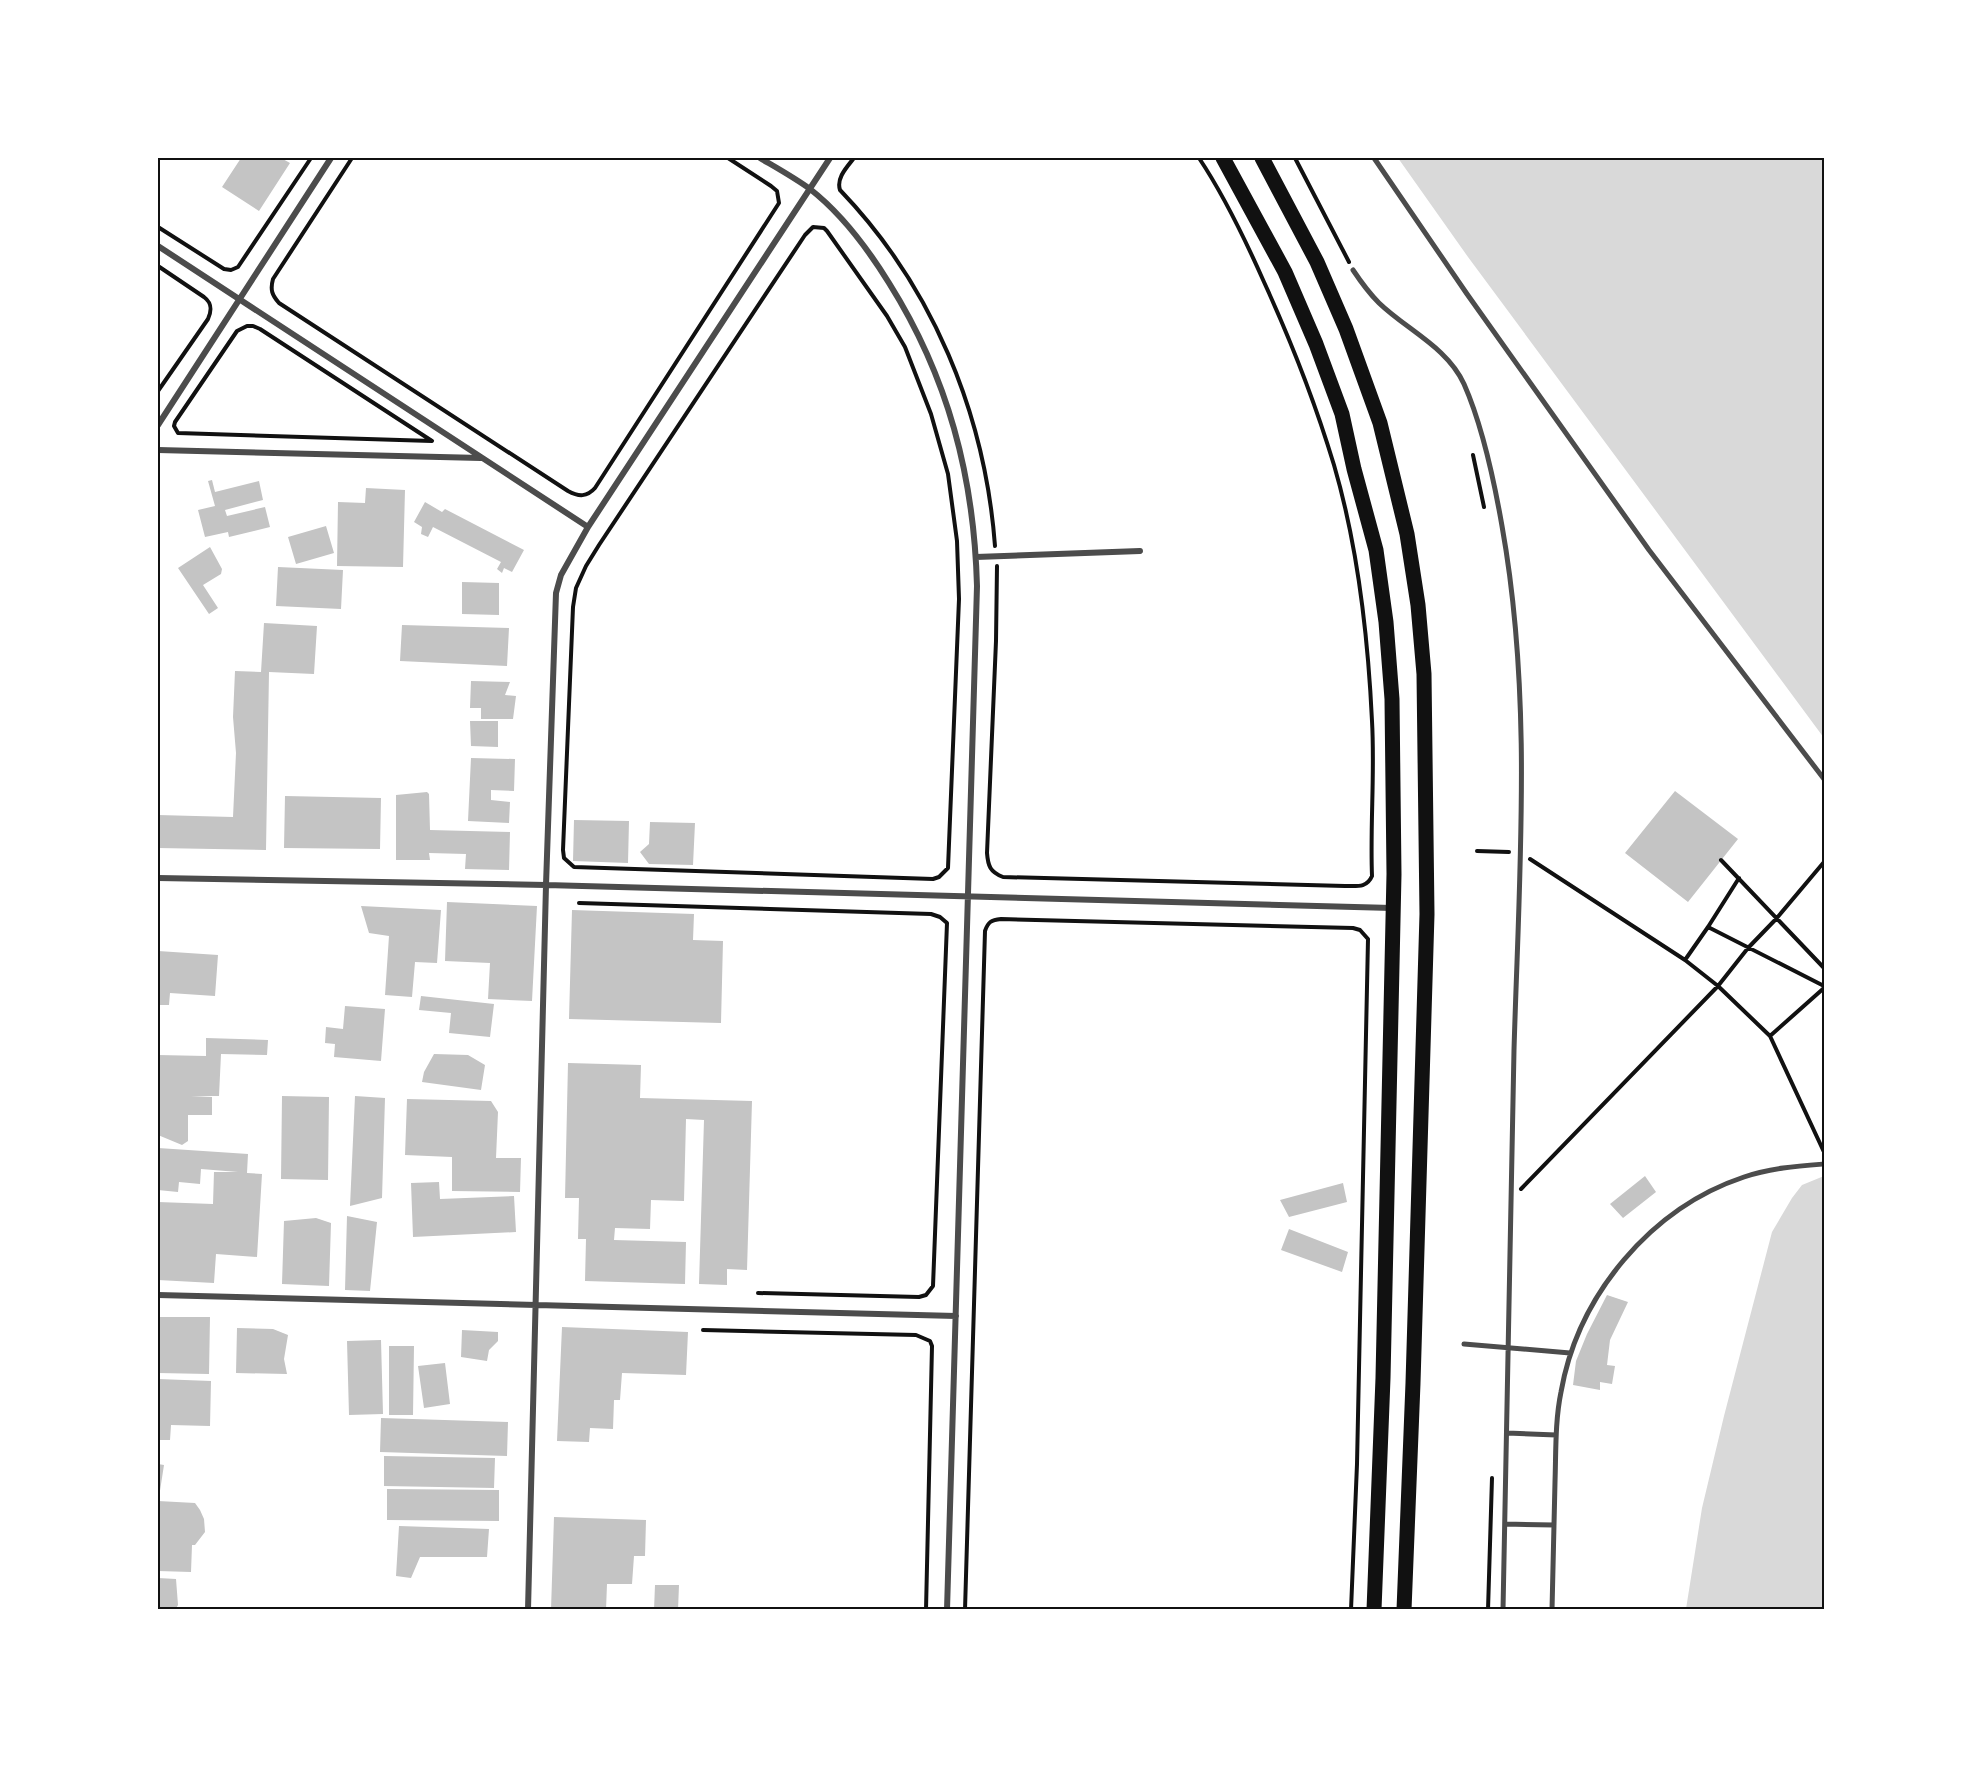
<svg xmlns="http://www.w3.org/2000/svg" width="1982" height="1767" font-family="'Public Sans',sans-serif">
<rect width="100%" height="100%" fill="#fff"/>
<path fill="#d9d9d9" d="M 1398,158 L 1824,158 L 1824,738 L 1468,257 Z
M 1824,1176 L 1824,1609 L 1686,1609 L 1702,1508 L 1724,1416 L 1772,1232 L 1792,1198 L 1802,1185 Z"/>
<path fill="#c4c4c4" d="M 241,158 L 281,158 L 290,163 L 259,211 L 222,187 Z
M 212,480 L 215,492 L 259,481 L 263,500 L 225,510 L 227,516 L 265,507 L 270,527 L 229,537 L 228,532 L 205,537 L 198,510 L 215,506 L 208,481 Z
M 366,488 L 405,490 L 403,567 L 337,566 L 338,502 L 365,503 Z
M 425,502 L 442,512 L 445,509 L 524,550 L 512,572 L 504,568 L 502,573 L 497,569 L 501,562 L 433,527 L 428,537 L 421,534 L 422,527 L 414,522 Z
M 326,526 L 334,553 L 296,564 L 288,537 Z
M 210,547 L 222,569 L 221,574 L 203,585 L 218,608 L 209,614 L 178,568 Z
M 278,567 L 343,570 L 341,609 L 276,606 Z
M 462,582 L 499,583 L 499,615 L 462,614 Z
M 264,623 L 317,626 L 314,674 L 269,672 L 266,850 L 158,848 L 158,815 L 233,817 L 236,753 L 233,717 L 235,671 L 261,672 Z
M 402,625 L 509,628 L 507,666 L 400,661 Z
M 471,681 L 510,682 L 505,695 L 516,696 L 513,719 L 481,719 L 481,708 L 470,708 Z
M 470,721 L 498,721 L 498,747 L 471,746 Z
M 471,758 L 515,759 L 514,791 L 491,790 L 491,800 L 510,802 L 509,823 L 468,821 Z
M 1675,791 L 1738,839 L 1688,902 L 1625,853 Z
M 427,792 L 429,794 L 430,830 L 510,832 L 509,870 L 465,869 L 466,854 L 429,853 L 430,860 L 396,860 L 396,795 Z
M 285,796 L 381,798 L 380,849 L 284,848 Z
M 574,820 L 629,821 L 628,863 L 573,861 Z
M 650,822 L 695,823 L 693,865 L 649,864 L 640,852 L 649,844 Z
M 447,902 L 537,906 L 532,1001 L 488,999 L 490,963 L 445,961 Z
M 361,906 L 441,910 L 437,963 L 415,962 L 412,997 L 385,995 L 389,936 L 369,933 Z
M 572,910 L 694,914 L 693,940 L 723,941 L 721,1023 L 569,1019 Z
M 158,951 L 218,955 L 215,996 L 170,993 L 169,1005 L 158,1005 Z
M 421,996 L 494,1004 L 490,1037 L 449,1033 L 451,1013 L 419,1010 Z
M 345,1006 L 385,1009 L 381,1061 L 334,1057 L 335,1044 L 325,1043 L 326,1027 L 343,1029 Z
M 206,1038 L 268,1040 L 267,1055 L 221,1054 L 219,1096 L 191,1096 L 212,1097 L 212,1115 L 188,1115 L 188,1141 L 182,1145 L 158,1135 L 158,1055 L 206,1056 Z
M 434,1054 L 468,1055 L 485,1065 L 481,1090 L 422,1082 L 424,1072 Z
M 568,1063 L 641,1065 L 640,1098 L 752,1101 L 747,1270 L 727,1269 L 727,1285 L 699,1284 L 704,1120 L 686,1119 L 684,1201 L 651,1200 L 650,1229 L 615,1228 L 614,1240 L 686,1242 L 685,1284 L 585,1281 L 586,1239 L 578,1239 L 579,1198 L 565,1198 Z
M 282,1096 L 329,1097 L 328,1180 L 281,1179 Z
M 355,1096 L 385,1098 L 382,1198 L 350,1206 Z
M 407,1099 L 491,1101 L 498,1112 L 496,1158 L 521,1158 L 520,1192 L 452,1191 L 452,1157 L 405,1155 Z
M 158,1148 L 248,1154 L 247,1173 L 262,1174 L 257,1257 L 216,1254 L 214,1283 L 158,1280 L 158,1202 L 213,1204 L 214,1172 L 238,1172 L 201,1169 L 200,1184 L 179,1182 L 178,1192 L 158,1190 Z
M 1645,1176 L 1656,1192 L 1623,1218 L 1610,1204 Z
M 439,1182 L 440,1199 L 514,1196 L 516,1232 L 413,1237 L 411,1183 Z
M 1343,1183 L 1347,1202 L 1289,1217 L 1280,1200 Z
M 347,1216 L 377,1222 L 370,1291 L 345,1290 Z
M 316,1218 L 331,1223 L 329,1286 L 282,1284 L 284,1221 Z
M 1289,1229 L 1348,1252 L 1342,1272 L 1281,1250 Z
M 1607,1295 L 1628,1302 L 1610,1340 L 1607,1365 L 1615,1366 L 1612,1384 L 1600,1382 L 1600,1390 L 1573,1385 L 1576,1361 L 1587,1334 Z
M 158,1317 L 210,1317 L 209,1374 L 158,1373 Z
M 562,1327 L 688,1332 L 686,1375 L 622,1373 L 620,1400 L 614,1400 L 613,1429 L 590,1428 L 589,1442 L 557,1441 Z
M 237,1328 L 273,1329 L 288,1335 L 284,1359 L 287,1374 L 236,1373 Z
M 462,1330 L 498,1332 L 498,1341 L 489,1350 L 487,1361 L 461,1357 Z
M 381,1340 L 383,1414 L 349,1415 L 347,1341 Z
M 389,1346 L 414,1346 L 413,1415 L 389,1415 Z
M 445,1363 L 450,1404 L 424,1408 L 418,1366 Z
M 158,1379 L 211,1381 L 210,1426 L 171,1425 L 170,1440 L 158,1440 Z
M 381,1418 L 508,1422 L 507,1456 L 380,1452 Z
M 384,1456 L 495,1458 L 494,1488 L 384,1486 Z
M 158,1464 L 164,1465 L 159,1497 L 158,1497 Z
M 387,1489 L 499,1490 L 499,1521 L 387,1520 Z
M 158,1501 L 195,1503 L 200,1510 L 204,1519 L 205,1532 L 195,1545 L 192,1545 L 191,1572 L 158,1571 Z
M 554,1517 L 646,1520 L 645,1556 L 634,1556 L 632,1584 L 607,1584 L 606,1610 L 551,1610 Z
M 399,1526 L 489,1529 L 487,1557 L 420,1557 L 411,1578 L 396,1576 Z
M 158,1578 L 176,1579 L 178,1605 L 175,1610 L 158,1610 Z
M 655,1585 L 679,1585 L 678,1610 L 654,1610 Z"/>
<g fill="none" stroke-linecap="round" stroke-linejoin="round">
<path stroke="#111" stroke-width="4" d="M 352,158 L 273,279 C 270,290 272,295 279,303 L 568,491 C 579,497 587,497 595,488 L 779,203 L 777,191 L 771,186 L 728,158
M 854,158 C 847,167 836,178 840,190 C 932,286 985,413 995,546
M 1295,158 L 1349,262
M 158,227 L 224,269 L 231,270 L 238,267 L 311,158
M 813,227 L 824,228 L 827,231 L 887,316 L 905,347 L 931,414 L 948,474 L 957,541 L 959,599 L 948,868 L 939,877 L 933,879 L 574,867 L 564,858 L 563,850 L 573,607 L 576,588 L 586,566 L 599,545 L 805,235 Z
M 158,266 L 204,297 C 212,303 212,310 208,319 L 158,391
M 247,326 L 253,326 L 260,329 L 432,441 L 178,433 L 174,426 L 175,422 L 237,331 Z
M 1473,455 L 1484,507
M 997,566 L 996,641 L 987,853 C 988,866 990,872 1003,877 L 1345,886 C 1357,886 1367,888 1372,876 C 1370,824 1375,773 1372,721 C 1368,636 1358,547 1334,465 C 1315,402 1291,341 1264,282 C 1245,239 1225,197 1199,158
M 1477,851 L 1509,852
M 1530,859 L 1685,960 L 1718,986 L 1770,1036 L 1824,1152
M 1721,860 L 1824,968
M 579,903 L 931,914 L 940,917 L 947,923 L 933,1286 L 926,1295 L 919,1297 L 758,1293
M 1708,927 L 1824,986
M 1685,960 L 1708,927 L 1739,878
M 1770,1036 L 1824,988
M 1521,1189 L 1718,986 L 1748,948 L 1776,919 L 1824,862
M 703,1330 L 916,1335 L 930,1341 L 932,1346 L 926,1610
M 965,1610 L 985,931 C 988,922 991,920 1001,919 L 1353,928 L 1360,930 L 1368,939 L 1357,1464 L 1351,1610
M 1488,1610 L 1492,1478"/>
<path stroke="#4c4c4c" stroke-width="5" d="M 1374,158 L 1467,294 L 1649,550 L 1824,779
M 1353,270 C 1361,282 1369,293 1379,303 C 1407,330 1447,347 1464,384 C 1483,427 1494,480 1502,526 C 1533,699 1519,875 1514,1050 C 1509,1236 1507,1423 1503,1610
M 1464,1344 L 1570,1353
M 1507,1433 L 1556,1435
M 1505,1524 L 1554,1525
M 1552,1610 C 1553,1567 1554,1525 1555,1482 C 1556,1452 1555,1421 1561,1392 C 1578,1295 1651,1208 1744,1177 C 1770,1168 1798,1166 1824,1164"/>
<path stroke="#4c4c4c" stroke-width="6" d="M 760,158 C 777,168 795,178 810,189 C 842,214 868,249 889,283 C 948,377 974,476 977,586 L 947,1610
M 158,246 L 588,527
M 158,425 L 331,158
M 158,450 L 481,458
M 976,557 L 1140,551
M 158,878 L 546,885 L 1392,908
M 158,1295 L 956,1316
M 528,1610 L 546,885 L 556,593 L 561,575 L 588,527 L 830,158"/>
<path stroke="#111" stroke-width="15" d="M 1223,158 L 1285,272 L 1316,344 L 1342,414 L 1354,469 L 1376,550 L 1386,622 L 1392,699 L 1394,874 L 1383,1378 L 1374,1610
M 1262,158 L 1317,262 L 1346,329 L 1380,423 L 1407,534 L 1418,605 L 1424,674 L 1427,914 L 1413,1383 L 1404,1610"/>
</g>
<rect width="1982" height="1767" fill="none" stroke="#ffffff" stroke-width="318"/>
<rect x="159" y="159" width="1664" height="1449" fill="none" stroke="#111" stroke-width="2"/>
</svg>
